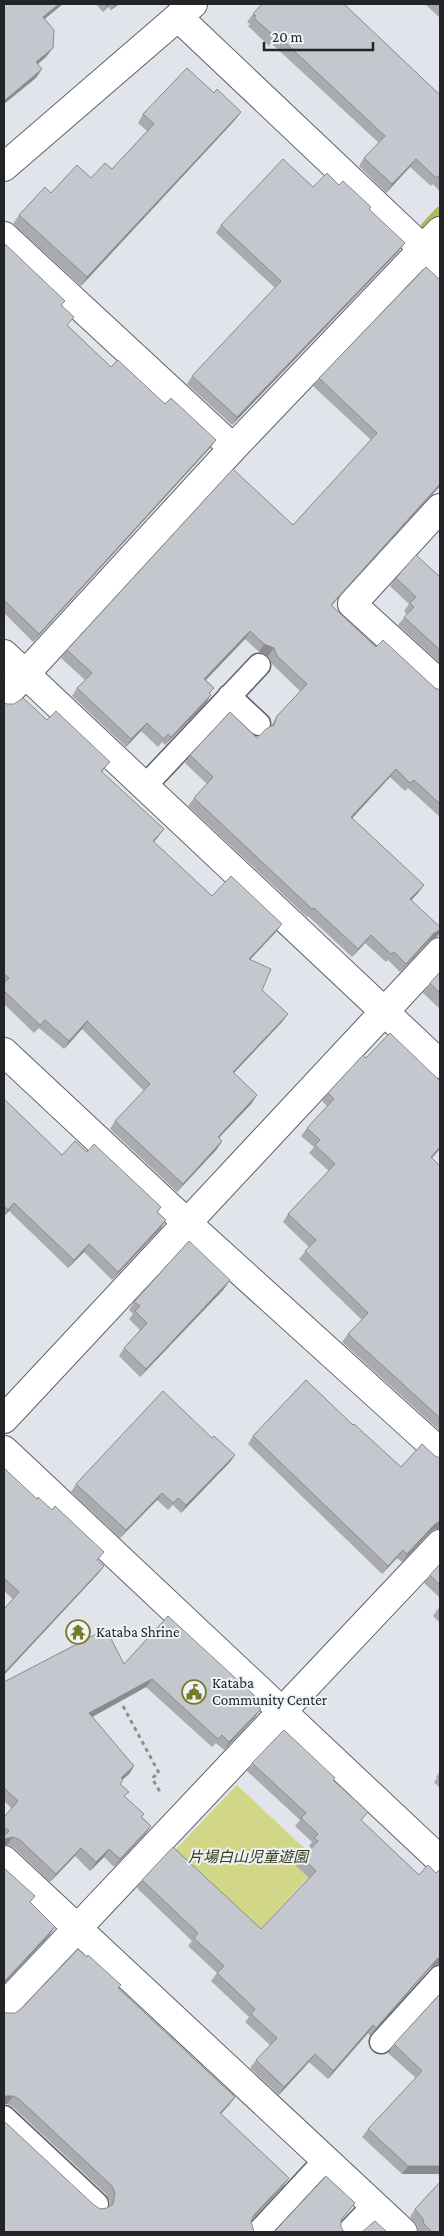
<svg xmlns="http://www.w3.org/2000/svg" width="444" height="2236" font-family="'Crimson Pro','Noto Sans JP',serif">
<rect width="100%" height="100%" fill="#e1e5eb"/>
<path fill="#d2d788" d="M 237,1785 L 321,1864 L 260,1929 L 175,1850 Z"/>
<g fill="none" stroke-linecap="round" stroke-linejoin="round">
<path stroke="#b2b75d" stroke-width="11" d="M 426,227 L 440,212"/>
<g stroke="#5f6267" stroke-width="25">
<path id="service" d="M 229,696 L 259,724
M 145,786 L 259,665
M 381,2042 L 440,1977
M 4,2117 L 97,2204
M 258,2232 L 325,2160
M 348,2232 L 374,2205"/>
</g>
<g stroke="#5f6267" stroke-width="30">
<path id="minor" d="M 178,17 L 440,265
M 4,236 L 233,448
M 440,508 L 352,604 L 440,684
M 4,654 L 440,1064
M 4,697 L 233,448 L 440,231
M 4,1052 L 187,1223 L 440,1452
M 4,1419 L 440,952
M 4,1450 L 440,1860
M 4,1860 L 403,2232
M 4,2006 L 440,1544"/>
</g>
<g stroke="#5f6267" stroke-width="30">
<path id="tertiary" d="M 4,167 L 193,4"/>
</g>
<path stroke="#8b8e93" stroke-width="3" stroke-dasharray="4 4" stroke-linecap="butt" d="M 123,1706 L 159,1773 L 152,1778 L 160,1792"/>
<use href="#service" stroke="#fff" stroke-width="22"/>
<use href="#minor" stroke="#fff" stroke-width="28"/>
<use href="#tertiary" stroke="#fff" stroke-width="28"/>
</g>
<path fill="#a9abb0" d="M 96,4 L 119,4 L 111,10 L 108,7 L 103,12 Z
M 425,4 L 440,4 L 440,18 Z
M 253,14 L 440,95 L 440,192 L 433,184 L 431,186 L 410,167 L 386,193 L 359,166 L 364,158 L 379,143 L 271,43 L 269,46 L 248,26 L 250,24 L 247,22 Z
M 214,93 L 241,112 L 235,120 L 81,286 L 13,224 L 19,215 L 51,193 L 91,178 L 112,169 L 147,131 L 138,123 L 143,114 Z
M 339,185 L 399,251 L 232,425 L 187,384 L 192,376 L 275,288 L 216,233 L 221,225 L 313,187 Z
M 4,243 L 65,301 L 62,305 L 68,326 L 111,367 L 216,440 L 210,448 L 33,642 L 4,613 Z
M 440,280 L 440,486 L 331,605 L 376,647 L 435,688 L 440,690 L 440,817 L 408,788 L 405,791 L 390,777 L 352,818 L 418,893 L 411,900 L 437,937 L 429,941 L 400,972 L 388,960 L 386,962 L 365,943 L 352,957 L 308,916 L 307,917 L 188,806 L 194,798 L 207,784 L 185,763 L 190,755 L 257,738 L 271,726 L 277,716 L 300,691 L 272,664 L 268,656 L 259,652 L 245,639 L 206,680 L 214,688 L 210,693 L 206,703 L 165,745 L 162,742 L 158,747 L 141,731 L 126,747 L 72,696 L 77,688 L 85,680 L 61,658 L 67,650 L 293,525 L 371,440 L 313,386 L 319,378 Z
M 440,577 L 440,663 L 398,625 L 407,614 L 404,611 L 409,604 L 390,586 L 396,578 Z
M 4,703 L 47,720 L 110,762 L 102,772 L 158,837 L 154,842 L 212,896 L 276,932 L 250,960 L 262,990 L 282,1022 L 234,1073 L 252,1103 L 219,1138 L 222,1141 L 217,1149 L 177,1192 L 110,1129 L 115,1121 L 144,1091 L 82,1029 L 64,1049 L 39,1028 L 34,1033 L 4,1004 Z
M 440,972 L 440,1009 L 423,993 L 430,983 Z
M 366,1058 L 440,1081 L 440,1149 L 432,1158 L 440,1166 L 440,1431 L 342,1342 L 348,1334 L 362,1320 L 299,1259 L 309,1247 L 283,1222 L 288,1214 L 329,1171 L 309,1153 L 314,1147 L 301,1136 L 307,1128 L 327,1106 L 322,1101 L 328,1093 Z
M 4,1099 L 62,1155 L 87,1152 L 161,1207 L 158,1212 L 166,1220 L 161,1228 L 112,1280 L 84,1252 L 68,1268 L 9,1211 L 4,1216 Z
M 224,1289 L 140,1377 L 119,1356 L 124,1348 L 140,1330 L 129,1319 L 133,1314 L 129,1310 L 134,1302 Z
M 353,1425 L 401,1467 L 435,1456 L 435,1529 L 429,1533 L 402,1562 L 397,1558 L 382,1574 L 248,1444 L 253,1436 Z
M 212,1438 L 235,1455 L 230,1462 L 181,1513 L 173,1505 L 168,1510 L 157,1500 L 120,1538 L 71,1492 L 76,1484 Z
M 4,1468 L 98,1561 L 98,1574 L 13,1599 L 4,1591 Z
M 440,1564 L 440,1598 L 424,1583 L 430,1575 Z
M 440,1606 L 440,1623 L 433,1616 Z
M 124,1664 L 253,1701 L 261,1709 L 255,1717 L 224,1750 L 216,1743 L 212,1747 L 146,1687 L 92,1717 L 134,1766 L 129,1774 L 122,1780 L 121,1784 L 125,1797 L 142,1817 L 151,1826 L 145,1834 L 114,1867 L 104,1857 L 90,1871 L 75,1856 L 50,1882 L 14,1848 L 7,1845 L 4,1846 L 4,1817 L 12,1809 L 4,1801 L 4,1682 Z
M 252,1763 L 334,1780 L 362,1821 L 419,1875 L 436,1873 L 440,1869 L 440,1964 L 436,1965 L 430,1968 L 370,2036 L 368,2033 L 328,2079 L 309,2062 L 279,2095 L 250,2068 L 256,2060 L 270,2045 L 245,2022 L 249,2017 L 211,1981 L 217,1973 L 188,1946 L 192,1941 L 137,1888 L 142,1880 L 261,1929 L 309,1878 L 296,1866 L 302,1858 L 311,1848 L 309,1846 L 312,1842 L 295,1826 L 300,1820 L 247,1771 Z
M 440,1771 L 440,1788 L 434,1782 L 437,1778 L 436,1777 Z
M 118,1988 L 235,2097 L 229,2105 L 221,2114 L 289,2178 L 283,2186 L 251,2221 L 4,2232 L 94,2205 L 100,2209 L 107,2208 L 108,2208 L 110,2201 L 106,2194 L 13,2107 L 7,2104 L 4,2104 L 4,2012 L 6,2013 L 15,2013 Z
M 440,1994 L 440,2174 L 402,2174 L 362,2137 L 368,2129 L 416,2078 L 388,2053 L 394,2044 Z
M 415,2209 L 440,2232 L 418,2232 L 418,2227 L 410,2217 Z"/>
<path fill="#898b90" d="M 59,4 L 63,4 L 36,26 L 43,17 Z
M 108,4 L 110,4 L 103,12 Z
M 116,4 L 119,4 L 111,10 Z
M 53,48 L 46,57 L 30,71 L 36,62 Z
M 42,69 L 36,78 L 4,104 L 4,101 Z
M 241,112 L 235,120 L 81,286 L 87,277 Z
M 416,159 L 410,167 L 386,193 L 392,184 Z
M 405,243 L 399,251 L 232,425 L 237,417 Z
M 216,440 L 210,448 L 33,642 L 39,634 Z
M 440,484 L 440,486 L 325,613 L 331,605 Z
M 250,631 L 245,639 L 199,687 L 204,679 Z
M 264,644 L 274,648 L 268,656 L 259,652 Z
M 211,695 L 206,703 L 165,745 L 171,737 Z
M 147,723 L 141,731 L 126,747 L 131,739 Z
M 396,769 L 390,777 L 346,825 L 351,817 Z
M 164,829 L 158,837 L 147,849 L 153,841 Z
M 424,885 L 418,893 L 405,907 L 410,899 Z
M 282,924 L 276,932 L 243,967 L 249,959 Z
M 440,930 L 440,932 L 437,937 L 429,941 L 400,972 L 406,964 L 434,933 Z
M 371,935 L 365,943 L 352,957 L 358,949 Z
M 288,1014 L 282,1022 L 227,1080 L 233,1072 Z
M 87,1021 L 82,1029 L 64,1049 L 69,1041 Z
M 257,1095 L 252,1103 L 212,1145 L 218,1137 Z
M 222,1141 L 217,1149 L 177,1192 L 183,1184 Z
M 440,1147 L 440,1149 L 425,1165 L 431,1157 Z
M 14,1203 L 9,1211 L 4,1216 L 8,1210 Z
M 166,1220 L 161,1228 L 112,1280 L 118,1272 Z
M 89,1244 L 84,1252 L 68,1268 L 74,1260 Z
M 230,1280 L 224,1289 L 140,1377 L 146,1369 Z
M 235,1455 L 230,1462 L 181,1513 L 186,1505 Z
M 162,1493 L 157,1500 L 120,1538 L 126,1530 Z
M 440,1521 L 440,1529 L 435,1529 L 429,1533 L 402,1562 L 407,1554 L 434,1525 Z
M 403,1550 L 397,1558 L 382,1574 L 388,1566 Z
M 104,1566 L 98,1574 L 4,1675 L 4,1673 Z
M 152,1679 L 146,1687 L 83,1722 L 89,1713 Z
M 261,1709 L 255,1717 L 224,1750 L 229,1742 Z
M 134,1766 L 129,1774 L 115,1786 L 121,1778 Z
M 151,1826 L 145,1834 L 114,1867 L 120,1859 Z
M 13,1837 L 7,1845 L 4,1846 L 4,1839 Z
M 81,1848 L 75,1856 L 50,1882 L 56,1874 Z
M 109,1849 L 104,1857 L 90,1871 L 96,1862 Z
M 55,1927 L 50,1935 L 4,1984 L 4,1982 Z
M 440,1957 L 440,1964 L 436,1965 L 430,1968 L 370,2036 L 376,2028 L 436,1960 Z
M 373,2025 L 368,2033 L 328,2079 L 333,2071 Z
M 315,2054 L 309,2062 L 279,2095 L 284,2087 Z
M 6,2096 L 13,2096 L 7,2104 L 4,2104 L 4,2098 Z
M 235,2097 L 229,2105 L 214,2121 L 220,2113 Z
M 408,2166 L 440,2166 L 440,2174 L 402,2174 Z
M 289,2178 L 283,2186 L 248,2223 L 254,2215 Z"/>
<path fill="#c4c7cd" stroke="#898b90" d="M 4,4 L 59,4 L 43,17 L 54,30 L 53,48 L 36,62 L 42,69 L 4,101 Z
M 262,4 L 344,4 L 440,95 L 440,178 L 438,176 L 436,178 L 416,159 L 392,184 L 364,158 L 385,136 L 277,35 L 275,37 L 254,18 L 256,16 L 253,14 Z
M 187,68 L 214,93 L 217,89 L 241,112 L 87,277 L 19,215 L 45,187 L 51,193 L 77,165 L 91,178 L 105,163 L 112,169 L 154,124 L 143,114 Z
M 283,159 L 313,187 L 327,173 L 339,185 L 343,181 L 371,207 L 369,209 L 405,243 L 237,417 L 192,376 L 281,281 L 221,225 Z
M 4,243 L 65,301 L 61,305 L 74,317 L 67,325 L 111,367 L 118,360 L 165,404 L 171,398 L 216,440 L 39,634 L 4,600 Z
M 426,267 L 440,280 L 440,484 L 331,605 L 376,647 L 383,640 L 435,688 L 440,690 L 440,804 L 414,780 L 410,783 L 396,769 L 351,817 L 424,885 L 410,899 L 440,927 L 440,930 L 434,933 L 406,964 L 394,952 L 391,954 L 371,935 L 358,949 L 314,908 L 312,909 L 194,798 L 213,777 L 190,755 L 230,712 L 257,738 L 266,729 L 274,725 L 277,716 L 307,684 L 277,656 L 274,648 L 264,644 L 250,631 L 204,679 L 214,688 L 209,693 L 211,695 L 171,737 L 168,734 L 164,739 L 147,723 L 131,739 L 77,688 L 92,673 L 67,650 L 233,469 L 293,525 L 377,433 L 319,378 Z
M 416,555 L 440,577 L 440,650 L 404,617 L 414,607 L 410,603 L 416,597 L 396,578 Z
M 23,698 L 47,720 L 56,711 L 110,762 L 101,771 L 164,829 L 153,841 L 212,896 L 231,876 L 282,924 L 249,959 L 271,969 L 262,990 L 288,1014 L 233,1072 L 257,1095 L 218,1137 L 222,1141 L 183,1184 L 115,1121 L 150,1084 L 87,1021 L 69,1041 L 45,1020 L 40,1025 L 4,991 L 4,983 L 9,978 L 4,974 L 4,703 L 7,704 L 14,704 Z
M 440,972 L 440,993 L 430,983 Z
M 390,1033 L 440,1081 L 440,1147 L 431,1157 L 440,1166 L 440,1418 L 348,1334 L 368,1313 L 305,1251 L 316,1240 L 288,1214 L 335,1164 L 315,1145 L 320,1140 L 307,1128 L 334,1099 L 328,1093 L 363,1055 L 366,1058 Z
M 4,1099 L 62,1155 L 75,1141 L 87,1152 L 94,1144 L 161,1207 L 157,1212 L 166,1220 L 118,1272 L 89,1244 L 74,1260 L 14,1203 L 8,1210 L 4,1206 Z
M 189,1241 L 230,1280 L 146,1369 L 124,1348 L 147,1323 L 135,1311 L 140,1306 L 134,1302 Z
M 306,1380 L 353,1425 L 354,1424 L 401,1467 L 422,1444 L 435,1456 L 440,1458 L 440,1521 L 434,1525 L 407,1554 L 403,1550 L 388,1566 L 253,1436 Z
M 163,1391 L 212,1438 L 214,1436 L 235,1455 L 186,1505 L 178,1498 L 173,1503 L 162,1493 L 126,1530 L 76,1484 Z
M 4,1468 L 37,1499 L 38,1497 L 52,1510 L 55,1506 L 104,1552 L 97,1560 L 104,1566 L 4,1673 L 4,1609 L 19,1592 L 4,1578 Z
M 440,1564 L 440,1585 L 430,1575 Z
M 168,1616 L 256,1697 L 253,1701 L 261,1709 L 229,1742 L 222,1735 L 218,1739 L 152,1679 L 89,1713 L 134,1766 L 121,1778 L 123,1780 L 120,1784 L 129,1792 L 124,1796 L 144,1814 L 141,1817 L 151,1826 L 120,1859 L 109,1849 L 96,1862 L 81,1848 L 56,1874 L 20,1840 L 13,1837 L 4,1839 L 4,1836 L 9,1831 L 4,1827 L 4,1817 L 18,1801 L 4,1788 L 4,1682 L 106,1629 L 124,1664 Z
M 284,1730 L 335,1778 L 333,1780 L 368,1812 L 361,1820 L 419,1875 L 428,1865 L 436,1873 L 440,1869 L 440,1957 L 436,1960 L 376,2028 L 373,2025 L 333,2071 L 315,2054 L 284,2087 L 256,2060 L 277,2038 L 251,2014 L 255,2009 L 217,1973 L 224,1966 L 194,1938 L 198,1933 L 142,1880 L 173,1847 L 261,1929 L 316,1871 L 302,1858 L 318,1841 L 314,1838 L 318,1834 L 301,1818 L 306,1813 L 252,1763 Z
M 4,1868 L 35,1896 L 30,1902 L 55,1927 L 4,1982 Z
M 78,1949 L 87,1957 L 88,1955 L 121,1985 L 118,1988 L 235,2097 L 220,2113 L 289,2178 L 254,2215 L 251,2221 L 254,2232 L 4,2232 L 4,2121 L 94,2205 L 100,2209 L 107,2208 L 113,2204 L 115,2193 L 112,2186 L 19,2099 L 13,2096 L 6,2096 L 4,2098 L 4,2012 L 6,2013 L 15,2013 L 21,2009 Z
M 440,1994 L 440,2166 L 408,2166 L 368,2129 L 422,2071 L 394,2044 Z
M 326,2176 L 355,2203 L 341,2220 L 341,2227 L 344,2232 L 274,2232 Z
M 440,2182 L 440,2232 L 432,2232 L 424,2224 L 423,2219 L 415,2209 Z
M 375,2221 L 387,2232 L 362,2232 Z"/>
<defs>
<g id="temple-ring" transform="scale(1.25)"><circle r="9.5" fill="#eef2f9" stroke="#787b24" stroke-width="1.5"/><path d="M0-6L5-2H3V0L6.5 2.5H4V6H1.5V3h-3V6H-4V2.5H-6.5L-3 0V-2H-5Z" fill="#787b24"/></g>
<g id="civic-ring" transform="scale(1.25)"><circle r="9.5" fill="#eef2f9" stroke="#787b24" stroke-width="1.5"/><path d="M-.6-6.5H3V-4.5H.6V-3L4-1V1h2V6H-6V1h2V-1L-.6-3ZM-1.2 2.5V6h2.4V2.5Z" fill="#787b24"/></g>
</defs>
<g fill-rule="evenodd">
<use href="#temple-ring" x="78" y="1632"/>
<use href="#civic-ring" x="194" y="1692"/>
</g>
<g text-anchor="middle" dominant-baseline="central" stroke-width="4" stroke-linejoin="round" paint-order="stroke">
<g font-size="15" fill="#232427" stroke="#eef2f9" text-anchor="start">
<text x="96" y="1632">Kataba Shrine</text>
<text x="212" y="1683">Kataba<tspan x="212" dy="17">Community Center</tspan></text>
</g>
<g font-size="15" font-style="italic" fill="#393b15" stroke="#eef2f9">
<text x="248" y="1857">片場白山児童遊園</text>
</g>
</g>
<rect width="444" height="2236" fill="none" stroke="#232427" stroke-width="10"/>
<path d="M264 42v8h109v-8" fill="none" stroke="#232427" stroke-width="2.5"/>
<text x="272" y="42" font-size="15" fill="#232427" stroke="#eef2f9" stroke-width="4" paint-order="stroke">20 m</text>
</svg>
